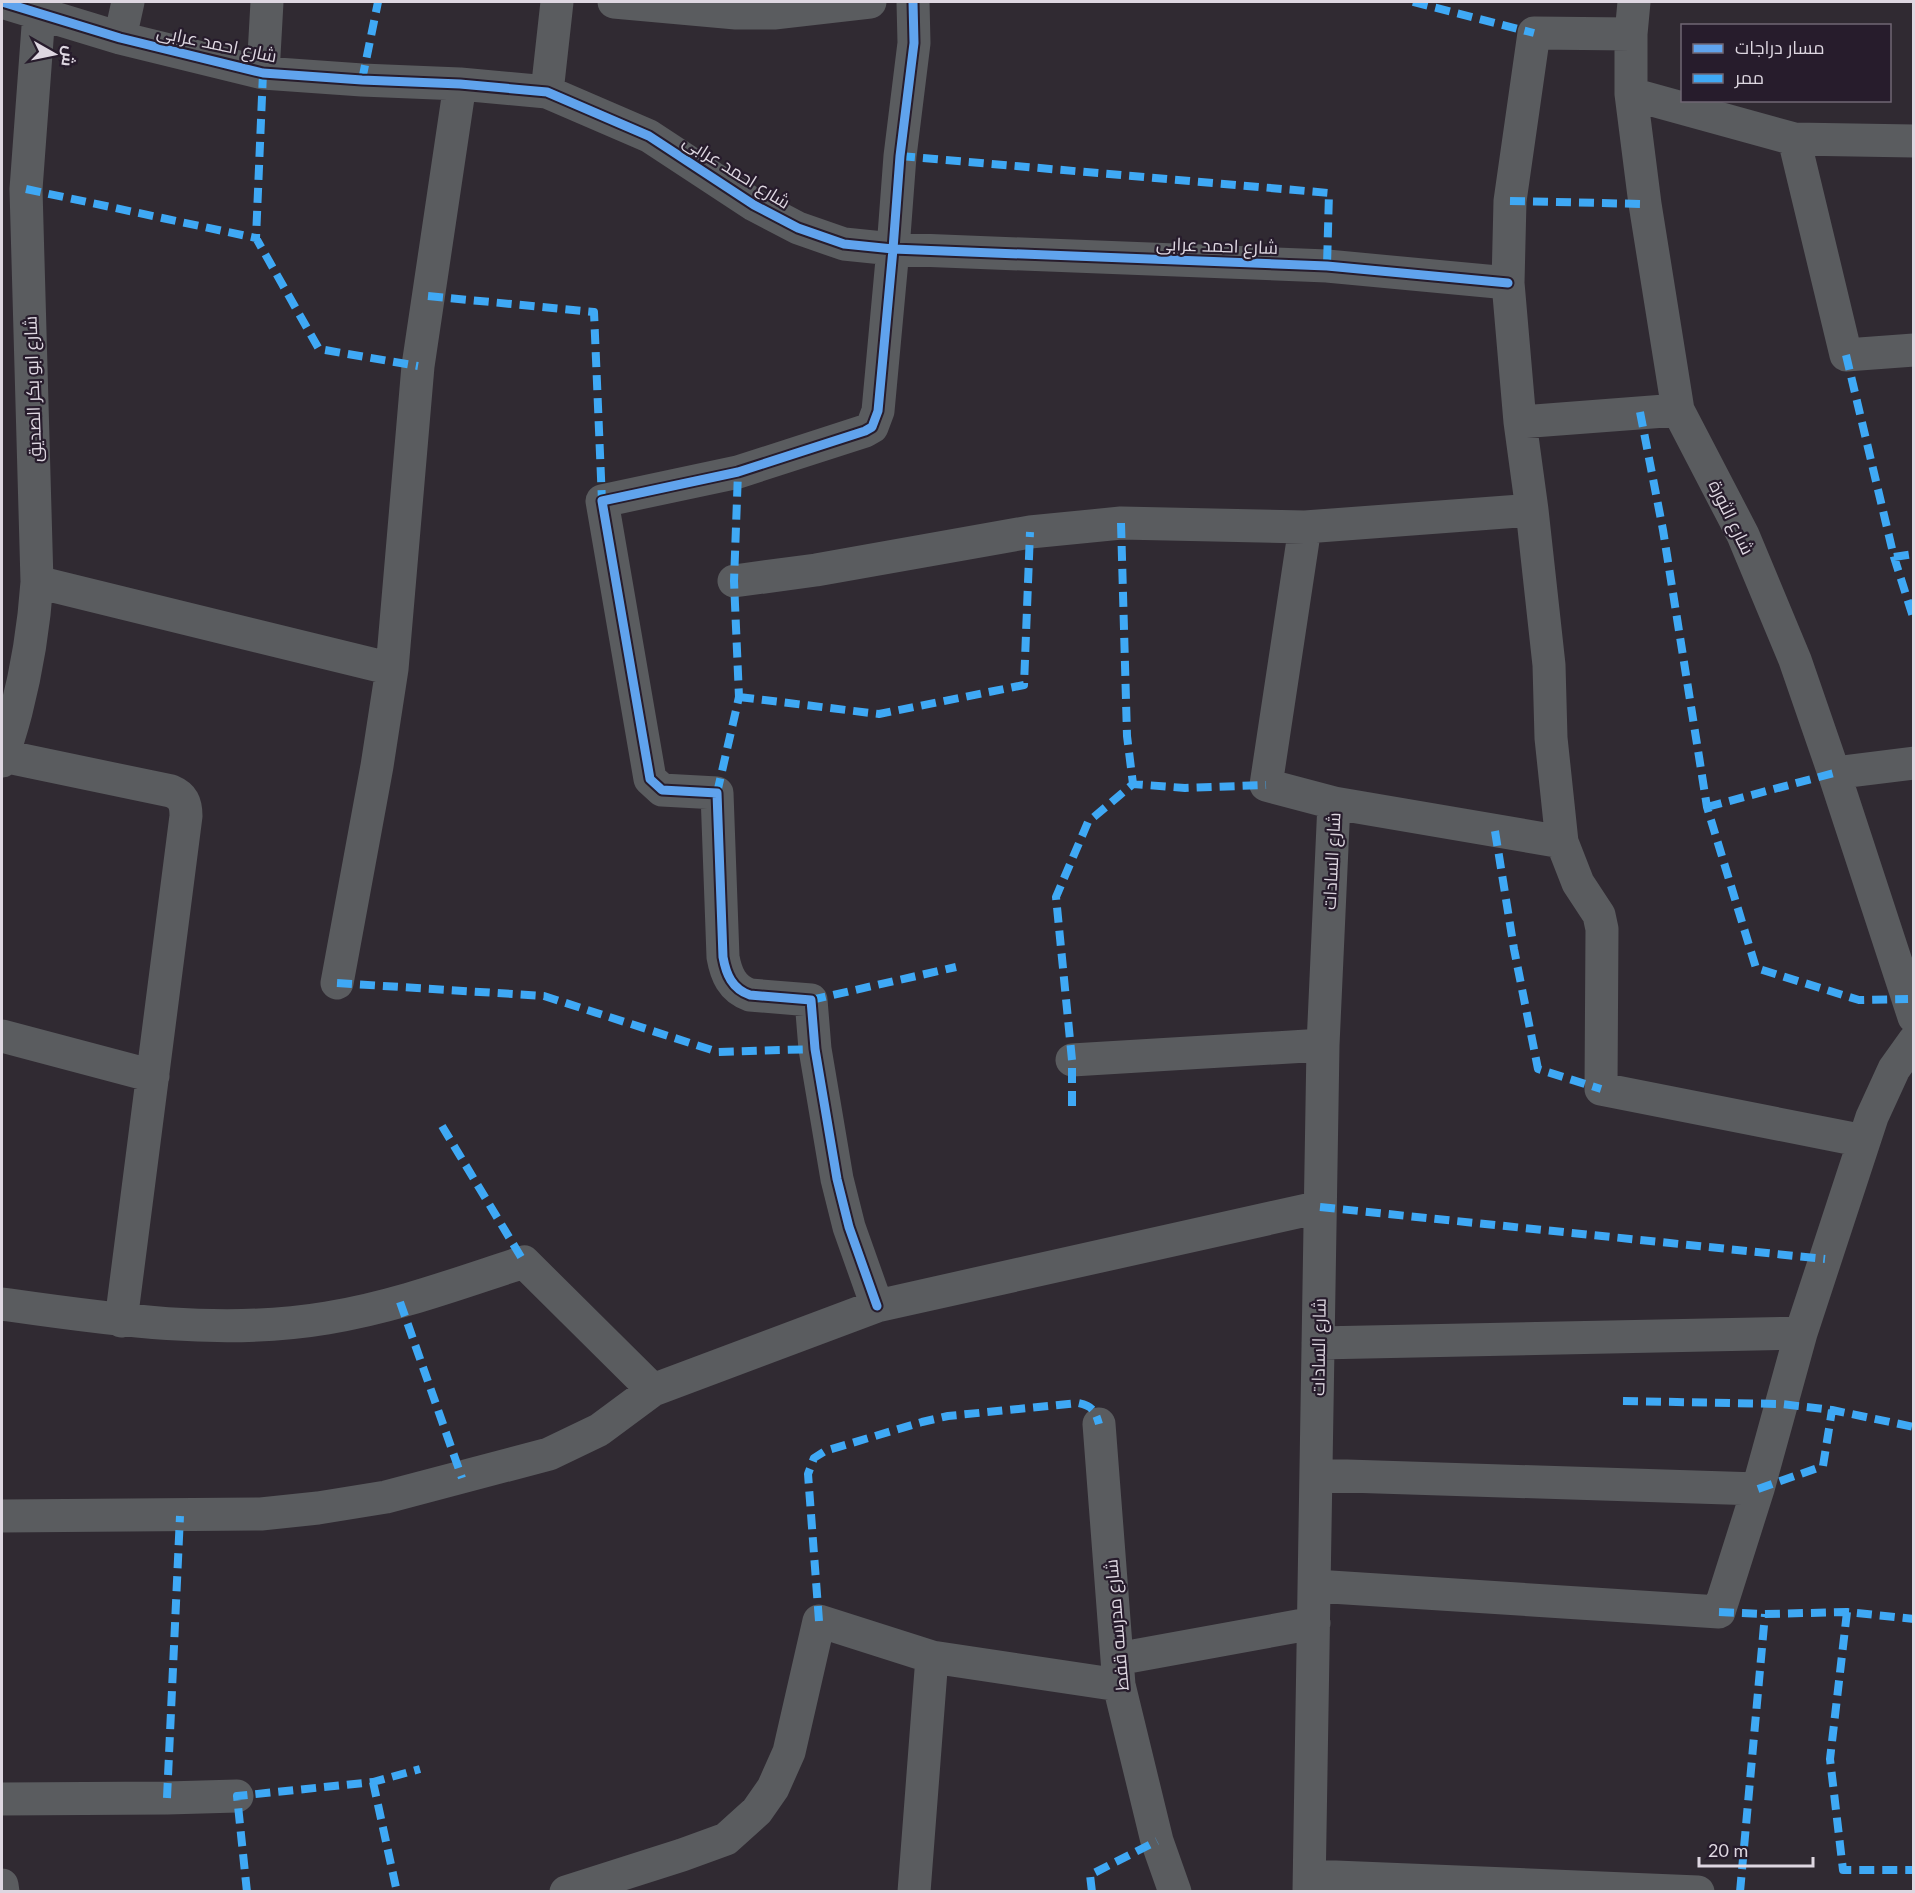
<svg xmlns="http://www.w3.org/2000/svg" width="1915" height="1893" font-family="Lato,Cairo,sans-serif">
<rect width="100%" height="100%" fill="#302a32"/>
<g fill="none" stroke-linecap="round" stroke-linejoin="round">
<path stroke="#5a5c5f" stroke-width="33" d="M 2,2 L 120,38 L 263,73 L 362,80 L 460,84 L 547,92 L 649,136 L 754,205 L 798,228 L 844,244 L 893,249 L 1327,266 L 1508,283
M 614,2 L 736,13 L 774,13 L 870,2
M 1634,2 L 1631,34 L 1631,94 L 1645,204 L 1678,410 L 1743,535 L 1795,660 L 1834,773 L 1914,1017
M 1631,34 L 1534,33 L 1510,201 L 1508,283 L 1520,422 L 1532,510 L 1549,665 L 1551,738 L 1562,842 L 1578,883 L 1599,915 L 1602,929 L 1601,1089 L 1864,1141
M 120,38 L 128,2
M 263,73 L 267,2
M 547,92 L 557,2
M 1631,94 L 1794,139 L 1914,141
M 1794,139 L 1846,355 L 1914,350
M 1520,422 L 1678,410
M 1305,527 L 1266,785 L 1334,803 L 1562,842
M 734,581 L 816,570 L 1030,532 L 1121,523 L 1305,527 L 1532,510
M 37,582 L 392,669
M 3,756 L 171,791 C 183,796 186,803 186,816 L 121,1321
M 2,761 C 6,745 12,728 16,712 C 27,669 34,626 37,582 L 26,189 L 39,13
M 1834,773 L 1914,763
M 337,983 L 377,766 L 392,669 L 418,366 L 460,84
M 2,1036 L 153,1076
M 1072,1060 L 1323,1045
M 2,1304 C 107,1319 221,1336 327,1318 C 395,1307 459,1283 524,1262 L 653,1390
M 877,1306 L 849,1227 L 837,1179 L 815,1049 L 811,1000 L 750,995 C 732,989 726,974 723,957 L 717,793 L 662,790 L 650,779 L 602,501 L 738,472 L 865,431 L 872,427 L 878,411 L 893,249 L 900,156 L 914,43 L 913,2
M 1318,1343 L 1801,1333
M 1099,1424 L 1119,1685 L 1157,1841 L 1175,1892
M 1316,1475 L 1758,1489
M 2,1516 L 261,1514 L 318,1508 L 386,1497 L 549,1454 L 599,1430 L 653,1390 L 877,1306 L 1320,1207
M 1315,1586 L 1719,1612 L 1758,1489 L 1801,1333 L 1872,1117 L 1894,1069 L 1914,1041
M 1117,1659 L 1314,1623
M 2,1799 L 167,1798 L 237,1796
M 1311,1876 L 1698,1892
M 2,1885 L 3,1892
M 566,1892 L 682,1855 L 726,1839 L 757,1811 L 773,1788 L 789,1752 L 819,1621 L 932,1657 L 1119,1685
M 914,1892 L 932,1657
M 1309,1892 L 1323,1045 L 1334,803"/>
<path stroke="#3fa9f5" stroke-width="8" stroke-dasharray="15 8" stroke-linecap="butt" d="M 1413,2 L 1534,33
M 263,73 L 256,238 L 319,349 L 418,366
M 362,80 L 378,2
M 900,156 L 1329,193 L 1327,266
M 26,189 L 256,238
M 1510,201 L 1645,204
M 428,296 L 594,312 L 602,501
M 1846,355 L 1894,557 L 1914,620
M 1640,412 L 1663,530 L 1707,807 L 1756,968 L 1859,1000 L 1908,999
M 1121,523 L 1127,736 L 1133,784
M 1894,557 L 1914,554
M 739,697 L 879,714 L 1024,685 L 1030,532
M 717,793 L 739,697 L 734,581 L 738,472
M 1707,807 L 1834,773
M 1495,831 L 1514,949 L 1538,1069 L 1601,1089
M 337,983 L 544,996 L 718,1052 L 815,1049
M 811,1000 L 956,967
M 1072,1106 L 1072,1060 L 1056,897 L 1088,822 L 1133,784 L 1185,788 L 1266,785
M 442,1126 L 524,1262
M 1320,1207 L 1825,1259
M 400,1302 L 462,1478
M 1623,1401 L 1781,1404 L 1832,1410 L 1914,1427
M 1758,1489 L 1823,1466 L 1832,1410
M 1719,1612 L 1765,1614 L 1847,1612 L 1914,1619
M 1847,1612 L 1830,1759 L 1843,1870 L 1914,1870
M 819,1621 L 808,1474 L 814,1458 L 825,1451 L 922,1422 L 948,1416 L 1078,1403 C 1092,1406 1095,1410 1099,1424
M 373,1782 L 397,1892
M 167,1798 L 180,1516
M 247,1892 L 237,1796 L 373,1782 L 420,1769
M 1092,1892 L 1090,1875 L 1157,1841
M 1740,1892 L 1765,1614"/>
<g stroke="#271c2c" stroke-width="13">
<path id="cycleway" d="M 2,2 L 120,38 L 263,73 L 362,80 L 460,84 L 547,92 L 649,136 L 754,205 L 798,228 L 844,244 L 893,249 L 1327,266 L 1508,283
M 877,1306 L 849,1227 L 837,1179 L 815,1049 L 811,1000 L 750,995 C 732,989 726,974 723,957 L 717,793 L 662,790 L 650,779 L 602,501 L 738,472 L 865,431 L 872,427 L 878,411 L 893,249 L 900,156 L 914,43 L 913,2"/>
</g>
<use href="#cycleway" stroke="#60a3ed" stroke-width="9"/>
</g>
<g text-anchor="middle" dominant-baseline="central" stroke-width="4.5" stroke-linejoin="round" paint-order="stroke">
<g font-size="18" fill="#ded7e1" stroke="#271c2c">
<text transform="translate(217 43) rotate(12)">شارع احمد عرابى</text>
<text transform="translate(737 171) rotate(32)">شارع احمد عرابى</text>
<text transform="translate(1217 245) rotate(2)">شارع احمد عرابى</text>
<text transform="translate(32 389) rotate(-92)">شارع ابو بكر الصديق</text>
<text transform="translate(1732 517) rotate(64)">شارع الثورة</text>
<text transform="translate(1331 861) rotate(-87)">شارع السادات</text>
<text transform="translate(1318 1347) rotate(-89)">شارع السادات</text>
<text transform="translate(1116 1625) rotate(-95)">شارع مدرسه قفط</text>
</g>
</g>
<rect width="1915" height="1893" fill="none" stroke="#ded7e1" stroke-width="6"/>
<rect x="1681" y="24" width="210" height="78" fill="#271c2c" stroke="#706774" stroke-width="1.5"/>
<rect x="1693" y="44" width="30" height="9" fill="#60a3ed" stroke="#706774" stroke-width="1.5"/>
<text x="1735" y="54" font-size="18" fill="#ded7e1">مسار دراجات</text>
<rect x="1693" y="74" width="30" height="9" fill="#3fa9f5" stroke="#706774" stroke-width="1.5"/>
<text x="1735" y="84" font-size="18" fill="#ded7e1">ممر</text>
<g transform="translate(54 54) rotate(99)" stroke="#271c2c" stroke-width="4.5" paint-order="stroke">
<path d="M0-4.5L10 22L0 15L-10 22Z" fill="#ded7e1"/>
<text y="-9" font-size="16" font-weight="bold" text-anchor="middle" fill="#ded7e1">ش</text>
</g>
<path d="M1699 1857v9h114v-9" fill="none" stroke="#ded7e1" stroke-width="3"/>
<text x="1708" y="1857" font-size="18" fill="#ded7e1" stroke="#271c2c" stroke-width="4.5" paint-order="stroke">20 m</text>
</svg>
